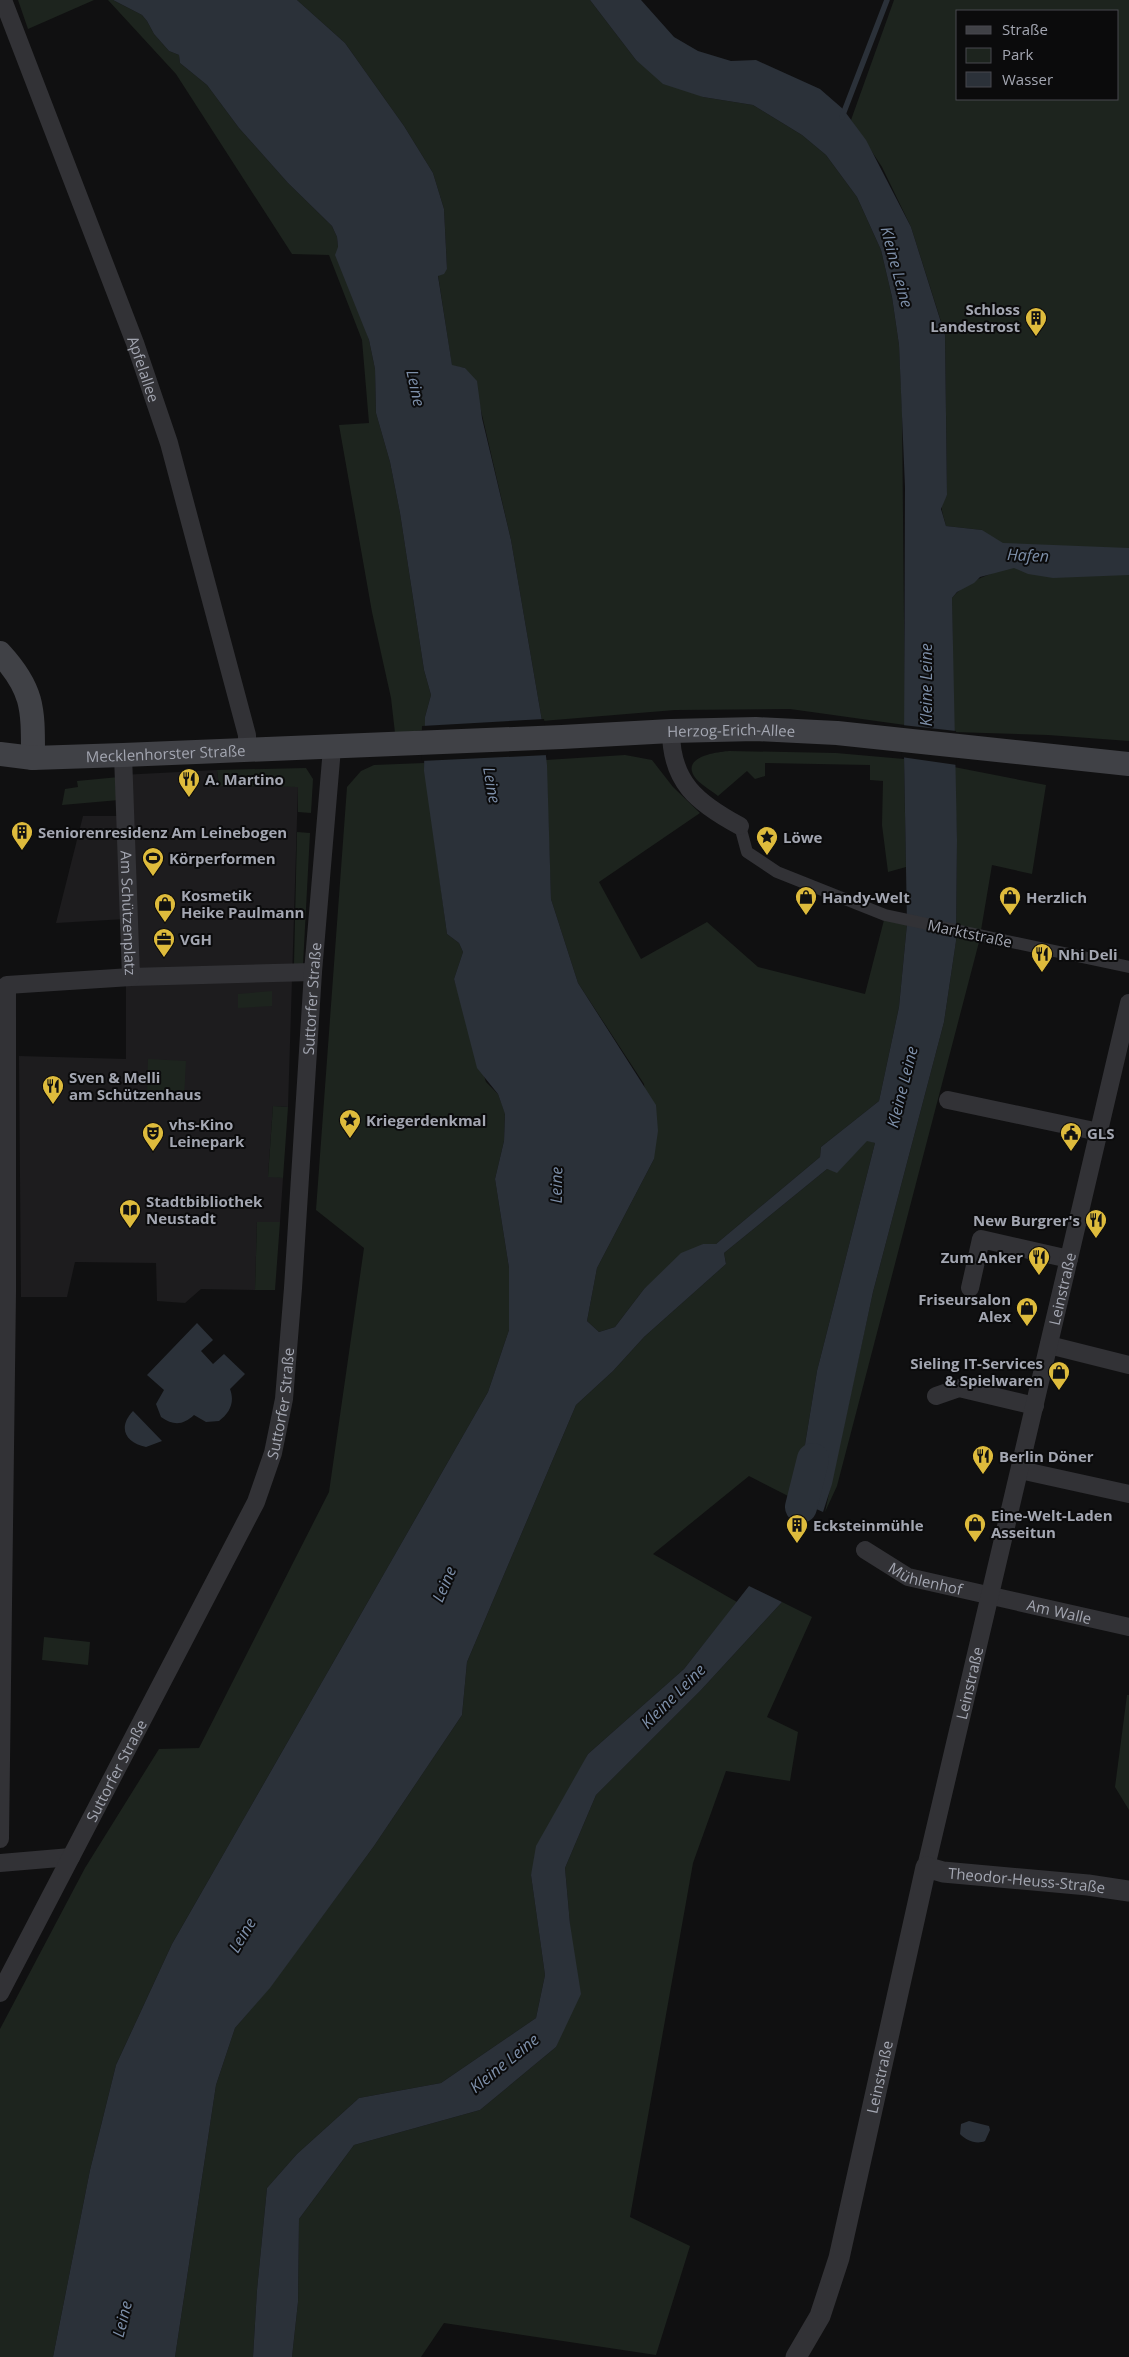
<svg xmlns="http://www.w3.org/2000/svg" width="1129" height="2357" font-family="'Open Sans',sans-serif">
<rect width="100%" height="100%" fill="#101011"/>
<path fill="#1d1c1e" d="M 217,770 L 219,786 L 298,787 L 288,1107 L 273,1106 L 268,1176 L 283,1178 L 280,1222 L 257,1222 L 255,1290 L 201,1289 L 185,1303 L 157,1301 L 156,1263 L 75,1262 L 67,1297 L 21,1297 L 19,1056 L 126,1059 L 126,919 L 56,923 L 83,816 L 122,816 L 121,775 Z"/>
<path fill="#1d241e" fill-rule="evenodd" d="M 18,0 L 94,0 L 28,29 Z
M 108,0 L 113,0 L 142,15 L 147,21 L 154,34 L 169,51 L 179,55 L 180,63 L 207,85 L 239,128 L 288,183 L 332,226 L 337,237 L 338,247 L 369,340 L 375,369 L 376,413 L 390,462 L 400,513 L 424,670 L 431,695 L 425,717 L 425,730 L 395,733 L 391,698 L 372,612 L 339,425 L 369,423 L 362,340 L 329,255 L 292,254 L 176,74 Z
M 297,0 L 590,0 L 636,60 L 703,97 L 753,105 L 802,135 L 826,155 L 857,197 L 881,250 L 892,297 L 899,345 L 902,410 L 905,725 L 790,709 L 675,710 L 542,721 L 511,540 L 479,402 L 465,368 L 452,366 L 438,275 L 447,269 L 444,209 L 433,173 L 404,126 L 345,43 Z
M 894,0 L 1129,0 L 1129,741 L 1048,735 L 953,732 L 952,598 C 963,584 984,576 1001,570 L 982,530 L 946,526 C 943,512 938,508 947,495 L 945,334 L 911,227 L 882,167 L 851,120 ZM 958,11 L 1118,11 L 1118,99 L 958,99 Z
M 729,751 L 836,753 L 904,759 L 906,867 L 888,872 L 882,825 L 883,781 L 870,780 L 870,765 L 765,763 L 765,776 L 755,779 L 747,771 L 718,796 C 711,790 699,784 694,776 C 682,756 718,752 729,751 Z
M 625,755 L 652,760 L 673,787 L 700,813 L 599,882 L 641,959 L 707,922 L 758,967 L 865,994 L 884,920 L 907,924 L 899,1007 L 879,1101 L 821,1147 L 820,1157 L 716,1244 L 703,1244 L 644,1289 L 615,1327 L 599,1332 L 587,1321 L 597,1268 L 654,1159 L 644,1084 L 578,983 L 551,899 L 546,760 Z
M 424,763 L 447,934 L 459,943 L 463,952 L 454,979 L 486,1082 L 498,1094 L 505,1113 L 504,1141 L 495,1179 L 509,1268 L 509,1330 L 488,1392 L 172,1944 L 116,2065 L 90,2170 L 53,2357 L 0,2357 L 0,2029 L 85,1868 L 159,1749 L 199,1748 L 329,1492 L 364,1248 L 316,1210 L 347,787 L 361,771 L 374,765 Z
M 954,767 L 1046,785 L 1032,874 L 992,865 L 979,942 L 837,1486 L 825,1512 L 873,1292 L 944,1022 L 956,941 L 957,840 Z
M 306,768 L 313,779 L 311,813 L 298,812 L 298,787 L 219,786 L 217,770 Z
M 119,777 L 119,800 L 62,805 L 65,789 L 78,787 L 77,781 Z
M 297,832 L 310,833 L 303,965 L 294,964 Z
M 272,991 L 272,1006 L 238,1008 L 238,994 Z
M 148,1059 L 186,1061 L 184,1098 L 147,1097 Z
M 273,1106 L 288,1107 L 283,1178 L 268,1177 Z
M 867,1140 L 875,1143 L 817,1371 L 796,1500 L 749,1476 L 653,1554 L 737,1602 L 684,1669 L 588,1754 L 531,1875 L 545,1975 L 536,2018 L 441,2083 L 359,2098 L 297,2154 L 267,2188 L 257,2290 L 253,2357 L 175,2357 L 216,2085 L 235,2028 L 270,1987 L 374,1846 L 462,1715 L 467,1662 L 576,1405 L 613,1371 L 644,1337 L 726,1264 L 724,1253 L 827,1169 L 837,1172 Z
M 257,1222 L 280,1222 L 275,1290 L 255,1290 Z
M 782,1602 L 812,1617 L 767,1717 L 798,1732 L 790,1781 L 726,1771 L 693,1863 L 630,2217 L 690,2246 L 656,2355 L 444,2323 L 421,2357 L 292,2357 L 298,2302 L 299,2219 L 354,2145 L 480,2110 L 556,2047 L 570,1924 L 565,1868 L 596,1795 L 701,1690 Z
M 44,1637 L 90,1642 L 88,1665 L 42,1660 Z
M 1127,1695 L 1129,1695 L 1129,1810 L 1115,1787 Z"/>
<path fill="#2b3139" d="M 113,0 L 297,0 L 345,43 L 404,126 L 433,173 L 444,209 L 447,269 L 444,274 L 438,276 L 452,365 L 465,368 L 477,381 L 482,418 L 511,540 L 542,721 L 547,765 L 551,899 L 578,983 L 656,1105 L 658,1131 L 654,1159 L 597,1268 L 587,1321 L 599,1332 L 615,1327 L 644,1289 L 681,1253 L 703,1244 L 716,1244 L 820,1157 L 821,1147 L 879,1101 L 899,1007 L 907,924 L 904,756 L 905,487 L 899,345 L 892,297 L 881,250 L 857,197 L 826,155 L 802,135 L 753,105 L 703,97 L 663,84 L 636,60 L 590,0 L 641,0 L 674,37 L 698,51 L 731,61 L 756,60 L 820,89 L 843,109 L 866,140 L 911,227 L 945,335 L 947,495 L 941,509 L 946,526 L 982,530 L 1003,543 L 1129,548 L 1129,575 L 1053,578 L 1028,574 L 1014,568 L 980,577 L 974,583 L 957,592 L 952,598 L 957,840 L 956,941 L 944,1022 L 873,1292 L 832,1484 L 823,1512 L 796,1500 L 817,1371 L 875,1143 L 867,1141 L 837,1173 L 827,1169 L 724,1253 L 726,1264 L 644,1337 L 613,1371 L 576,1405 L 467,1662 L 462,1715 L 374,1846 L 270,1988 L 235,2028 L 216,2085 L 175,2357 L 53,2357 L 90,2170 L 116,2065 L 172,1944 L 488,1392 L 509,1330 L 509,1268 L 495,1179 L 504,1141 L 505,1114 L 498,1094 L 477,1068 L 454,979 L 463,952 L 459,943 L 447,934 L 424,771 L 425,717 L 431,695 L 424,670 L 400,513 L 390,462 L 376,413 L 375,369 L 369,340 L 335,255 L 338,247 L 337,237 L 332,226 L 288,183 L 239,128 L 207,85 L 180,63 L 179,55 L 169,51 L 154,34 L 147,21 L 142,15 Z
M 197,1323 L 213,1340 L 201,1351 L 213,1364 L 224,1354 L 245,1374 L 230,1389 C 235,1402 230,1413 219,1421 L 206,1422 L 194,1415 C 183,1425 174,1426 161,1417 L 156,1404 L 164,1390 L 147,1375 Z
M 133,1411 L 162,1441 L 146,1447 C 126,1443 117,1428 133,1411 Z
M 749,1586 L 782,1602 L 701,1690 L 596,1795 L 565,1868 L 570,1924 L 581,1994 L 556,2047 L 480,2110 L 354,2145 L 299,2219 L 298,2302 L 292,2357 L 253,2357 L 257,2290 L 267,2188 L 297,2154 L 359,2098 L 441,2083 L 536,2018 L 545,1975 L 531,1875 L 536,1846 L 588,1754 L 684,1669 Z
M 969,2121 L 989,2126 L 990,2130 L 985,2141 C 976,2145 966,2140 960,2134 L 961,2124 Z"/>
<path fill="#101011" d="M 544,719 L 548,755 L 421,761 L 422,726 Z
M 902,725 L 956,731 L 957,765 L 901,757 Z"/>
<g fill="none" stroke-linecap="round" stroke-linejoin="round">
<path stroke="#2b3139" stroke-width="5.5" d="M 842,117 L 887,0"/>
<path stroke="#2b3139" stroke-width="32" d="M 801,1507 L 813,1459"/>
<path stroke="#323236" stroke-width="12" d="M 740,826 L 747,852 L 777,872 L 885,915 L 1129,967"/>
<g stroke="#323236" stroke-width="18">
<path id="s1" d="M 3,0 L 135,343 L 169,443 L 247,735 L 247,750"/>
<path d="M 671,731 C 671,782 697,803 740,826"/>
<path id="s2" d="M 123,755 L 131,977 L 313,972"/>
<path d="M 948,1100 L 1099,1132"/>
<path d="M 970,1288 L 981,1239 L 1069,1259"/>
<path d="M 1049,1345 L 1129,1365"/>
<path d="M 936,1396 L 959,1388 L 1035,1406"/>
<path d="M 1020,1470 L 1129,1494"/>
<path id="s3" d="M 865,1550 L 908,1577 L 1129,1627"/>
<path d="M 0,1839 L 7,1292 L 7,985 L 131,977"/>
<path d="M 0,1863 L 71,1857"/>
<path id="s4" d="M 926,1867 L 1129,1003"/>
<path id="s5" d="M 0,1993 L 256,1502 L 273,1453 L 284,1399 L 293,1288 L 313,972 L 332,748"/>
</g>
<path stroke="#323236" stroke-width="21" id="s6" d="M 796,2357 L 820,2316 L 839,2258 L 926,1867 L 943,1872 L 1088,1885 L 1129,1891"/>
<g stroke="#404146" stroke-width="24">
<path d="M 0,653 C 34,690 33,709 33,758"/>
<path id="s7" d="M 0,754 L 33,758 L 123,755 L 562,737 L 671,731 L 756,729 L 837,733 L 1129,764"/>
</g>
</g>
<defs>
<g id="building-pin" transform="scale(1.125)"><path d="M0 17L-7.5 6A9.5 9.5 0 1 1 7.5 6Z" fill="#debb3c" stroke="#0b0b0c"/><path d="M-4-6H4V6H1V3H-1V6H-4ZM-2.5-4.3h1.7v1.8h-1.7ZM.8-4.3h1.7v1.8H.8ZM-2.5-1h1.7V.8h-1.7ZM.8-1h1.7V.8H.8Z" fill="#111"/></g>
<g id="restaurant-pin" transform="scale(1.125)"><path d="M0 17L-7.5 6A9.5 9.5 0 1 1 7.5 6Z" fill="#debb3c" stroke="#0b0b0c"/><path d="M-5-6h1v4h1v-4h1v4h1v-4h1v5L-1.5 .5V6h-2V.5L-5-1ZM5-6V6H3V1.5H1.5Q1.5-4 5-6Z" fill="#111"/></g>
<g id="sight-pin" transform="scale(1.125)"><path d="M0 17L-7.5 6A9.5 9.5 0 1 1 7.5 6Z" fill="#debb3c" stroke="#0b0b0c"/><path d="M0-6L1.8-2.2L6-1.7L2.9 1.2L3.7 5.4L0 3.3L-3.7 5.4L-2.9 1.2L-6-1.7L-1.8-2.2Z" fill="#111"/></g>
<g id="stadium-pin" transform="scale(1.125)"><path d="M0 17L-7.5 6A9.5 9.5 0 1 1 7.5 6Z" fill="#debb3c" stroke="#0b0b0c"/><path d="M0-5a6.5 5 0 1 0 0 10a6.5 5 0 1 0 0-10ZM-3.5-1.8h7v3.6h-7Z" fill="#111"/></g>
<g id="shop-pin" transform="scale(1.125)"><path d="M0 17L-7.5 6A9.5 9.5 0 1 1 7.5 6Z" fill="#debb3c" stroke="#0b0b0c"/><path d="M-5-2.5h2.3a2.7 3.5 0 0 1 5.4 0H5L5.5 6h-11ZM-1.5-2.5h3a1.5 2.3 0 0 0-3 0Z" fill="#111"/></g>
<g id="office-pin" transform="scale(1.125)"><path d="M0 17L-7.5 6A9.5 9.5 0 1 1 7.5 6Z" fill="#debb3c" stroke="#0b0b0c"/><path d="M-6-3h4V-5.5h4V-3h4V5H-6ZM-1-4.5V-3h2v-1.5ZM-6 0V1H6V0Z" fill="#111"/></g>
<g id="theatre-pin" transform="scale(1.125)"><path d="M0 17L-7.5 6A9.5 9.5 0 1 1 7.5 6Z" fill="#debb3c" stroke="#0b0b0c"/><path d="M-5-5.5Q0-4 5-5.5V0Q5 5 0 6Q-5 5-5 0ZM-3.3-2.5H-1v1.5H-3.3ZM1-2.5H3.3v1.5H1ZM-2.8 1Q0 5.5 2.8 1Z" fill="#111"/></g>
<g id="civic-pin" transform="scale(1.125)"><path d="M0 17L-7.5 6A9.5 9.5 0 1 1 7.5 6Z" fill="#debb3c" stroke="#0b0b0c"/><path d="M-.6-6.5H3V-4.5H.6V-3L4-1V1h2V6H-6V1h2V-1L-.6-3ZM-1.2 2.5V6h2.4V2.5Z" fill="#111"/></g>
<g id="library-pin" transform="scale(1.125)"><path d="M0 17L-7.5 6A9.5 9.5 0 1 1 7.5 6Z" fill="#debb3c" stroke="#0b0b0c"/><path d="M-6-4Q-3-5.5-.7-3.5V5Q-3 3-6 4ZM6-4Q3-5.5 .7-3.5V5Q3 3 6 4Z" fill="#111"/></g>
</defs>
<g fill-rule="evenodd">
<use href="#building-pin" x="1036" y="318"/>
<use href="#restaurant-pin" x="189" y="779"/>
<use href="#building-pin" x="22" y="832"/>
<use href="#sight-pin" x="767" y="837"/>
<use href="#stadium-pin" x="153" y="858"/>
<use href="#shop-pin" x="806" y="897"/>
<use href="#shop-pin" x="1010" y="897"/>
<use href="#shop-pin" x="165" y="904"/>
<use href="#office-pin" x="164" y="939"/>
<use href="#restaurant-pin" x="1042" y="954"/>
<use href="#restaurant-pin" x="53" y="1086"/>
<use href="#sight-pin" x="350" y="1120"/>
<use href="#theatre-pin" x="153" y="1133"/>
<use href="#civic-pin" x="1071" y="1133"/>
<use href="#library-pin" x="130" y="1210"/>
<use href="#restaurant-pin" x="1096" y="1220"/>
<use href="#restaurant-pin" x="1039" y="1257"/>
<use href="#shop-pin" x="1027" y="1308"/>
<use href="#shop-pin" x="1059" y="1372"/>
<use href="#restaurant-pin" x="983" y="1456"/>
<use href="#shop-pin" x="975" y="1524"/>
<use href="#building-pin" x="797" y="1525"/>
</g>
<g text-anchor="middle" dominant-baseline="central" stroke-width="4" stroke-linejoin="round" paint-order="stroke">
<g font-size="15" font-weight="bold" fill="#a3a6b1" stroke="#0b0b0c" text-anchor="start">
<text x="1020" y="309" text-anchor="end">Schloss<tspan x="1020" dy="17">Landestrost</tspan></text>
<text x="205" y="779">A. Martino</text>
<text x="38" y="832">Seniorenresidenz Am Leinebogen</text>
<text x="783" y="837">Löwe</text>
<text x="169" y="858">Körperformen</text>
<text x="181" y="895">Kosmetik<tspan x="181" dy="17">Heike Paulmann</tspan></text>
<text x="822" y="897">Handy-Welt</text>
<text x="1026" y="897">Herzlich</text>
<text x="180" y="939">VGH</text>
<text x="1058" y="954">Nhi Deli</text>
<text x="69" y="1077">Sven &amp; Melli<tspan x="69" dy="17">am Schützenhaus</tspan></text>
<text x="366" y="1120">Kriegerdenkmal</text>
<text x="169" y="1124">vhs-Kino<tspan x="169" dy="17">Leinepark</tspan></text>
<text x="1087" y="1133">GLS</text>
<text x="146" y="1201">Stadtbibliothek<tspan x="146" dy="17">Neustadt</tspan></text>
<text x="1080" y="1220" text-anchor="end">New Burgrer's</text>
<text x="1023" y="1257" text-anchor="end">Zum Anker</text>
<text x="1011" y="1299" text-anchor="end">Friseursalon<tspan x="1011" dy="17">Alex</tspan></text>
<text x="1043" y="1363" text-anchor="end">Sieling IT-Services<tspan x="1043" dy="17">&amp; Spielwaren</tspan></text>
<text x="999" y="1456">Berlin Döner</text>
<text x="991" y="1515">Eine-Welt-Laden<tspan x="991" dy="17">Asseitun</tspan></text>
<text x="813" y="1525">Ecksteinmühle</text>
</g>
<g font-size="15" fill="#a3a6b1" stroke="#0b0b0c">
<text stroke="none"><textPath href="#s1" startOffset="395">Apfelallee</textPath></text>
<text stroke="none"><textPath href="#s7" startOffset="732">Herzog-Erich-Allee</textPath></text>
<text stroke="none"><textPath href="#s7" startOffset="166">Mecklenhorster Straße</textPath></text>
<text stroke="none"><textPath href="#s2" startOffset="158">Am Schützenplatz</textPath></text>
<text transform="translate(970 933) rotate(12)">Marktstraße</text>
<text stroke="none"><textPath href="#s5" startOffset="1062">Suttorfer Straße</textPath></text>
<text stroke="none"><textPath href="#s4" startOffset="594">Leinstraße</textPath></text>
<text stroke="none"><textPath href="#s5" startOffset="656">Suttorfer Straße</textPath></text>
<text stroke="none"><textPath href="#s3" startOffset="68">Mühlenhof</textPath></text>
<text stroke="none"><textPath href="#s3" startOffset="206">Am Walle</textPath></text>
<text stroke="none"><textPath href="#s4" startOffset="189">Leinstraße</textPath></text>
<text stroke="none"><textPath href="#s5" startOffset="251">Suttorfer Straße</textPath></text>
<text stroke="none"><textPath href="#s6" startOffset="611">Theodor-Heuss-Straße</textPath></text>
<text stroke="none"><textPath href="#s6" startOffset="294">Leinstraße</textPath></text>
</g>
<g font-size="16" font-style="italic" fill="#7d8fa9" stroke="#0b0b0c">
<text transform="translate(897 267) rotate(75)">Kleine Leine</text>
<text transform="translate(416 388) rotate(78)">Leine</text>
<text transform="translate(1028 555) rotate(3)">Hafen</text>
<text transform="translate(926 685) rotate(-90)">Kleine Leine</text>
<text transform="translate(492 785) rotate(80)">Leine</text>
<text transform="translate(902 1087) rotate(-76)">Kleine Leine</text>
<text transform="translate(556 1185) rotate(-89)">Leine</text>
<text transform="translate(444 1584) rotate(-67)">Leine</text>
<text transform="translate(673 1696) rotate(-45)">Kleine Leine</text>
<text transform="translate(242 1935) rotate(-59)">Leine</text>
<text transform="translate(504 2063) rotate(-39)">Kleine Leine</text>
<text transform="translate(122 2319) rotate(-76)">Leine</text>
</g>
</g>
<rect x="956" y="10" width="162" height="90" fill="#0b0b0c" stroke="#48494e"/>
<rect x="966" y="26" width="25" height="8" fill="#404146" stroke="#48494e"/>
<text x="1002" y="35" font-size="15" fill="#a3a6b1">Straße</text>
<rect x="966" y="48" width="25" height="15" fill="#1d241e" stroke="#48494e"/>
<text x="1002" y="60" font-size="15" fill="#a3a6b1">Park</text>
<rect x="966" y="72" width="25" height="15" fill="#2b3139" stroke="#48494e"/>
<text x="1002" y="85" font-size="15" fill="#a3a6b1">Wasser</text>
</svg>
